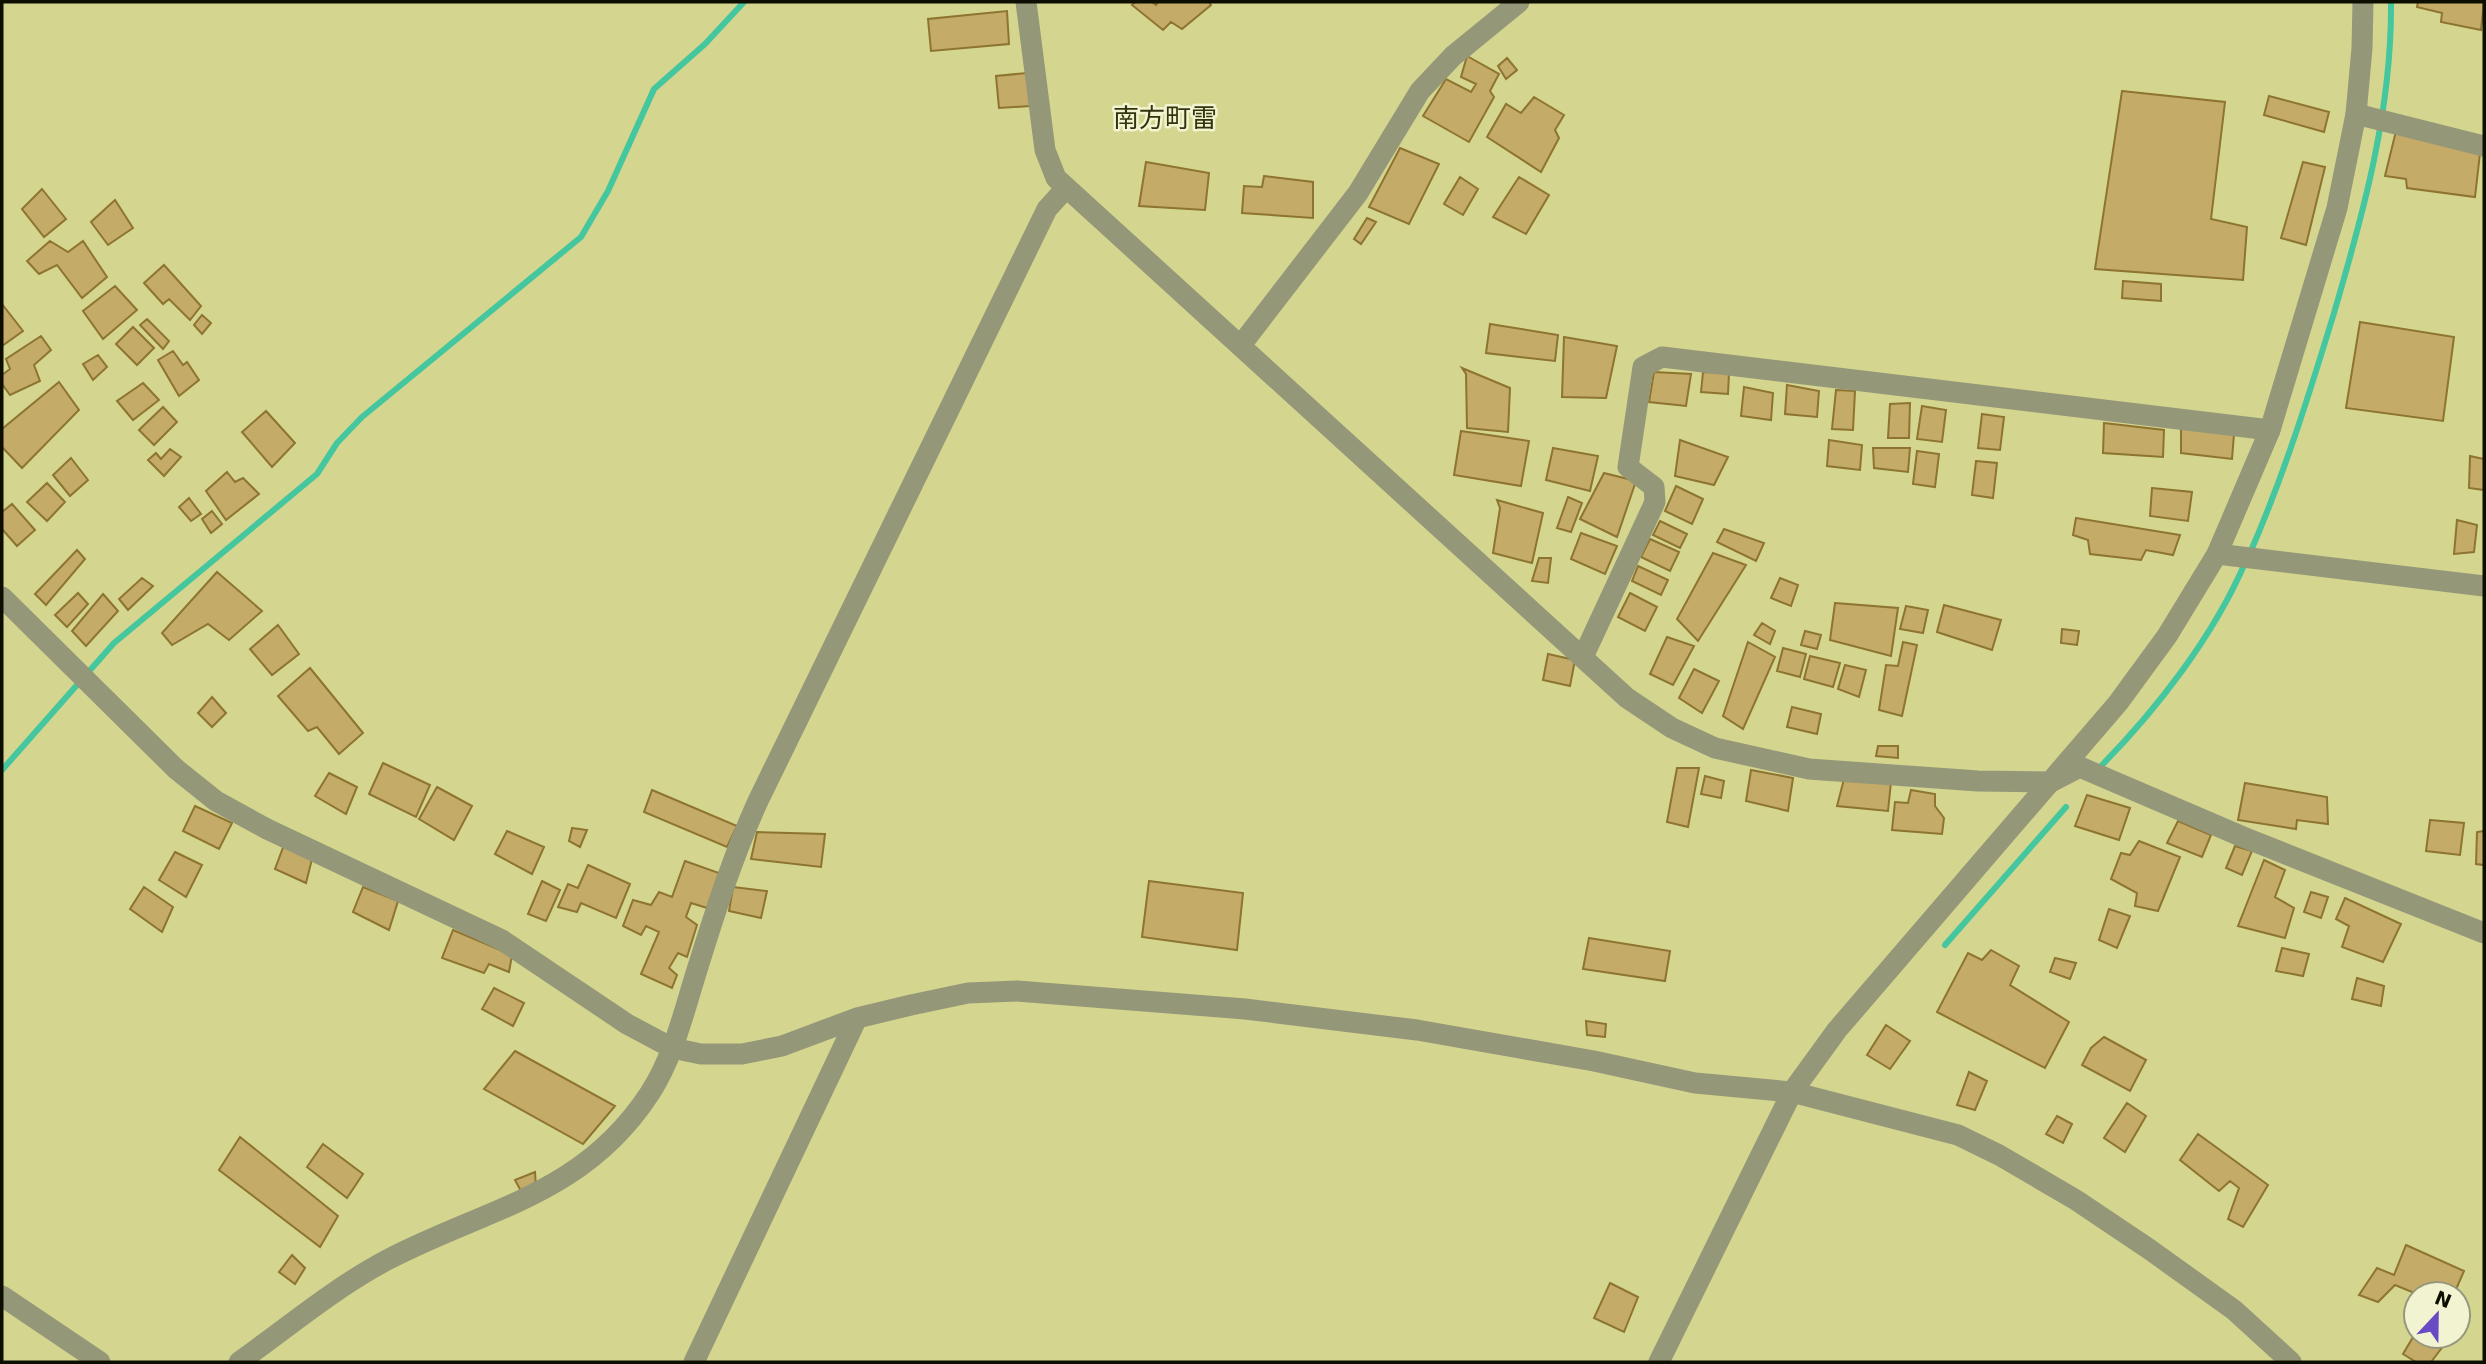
<svg xmlns="http://www.w3.org/2000/svg" width="2486" height="1364" font-family="'DejaVu Sans','Noto Sans JP',sans-serif">
<rect width="100%" height="100%" fill="#d4d58e"/>
<g fill="none" stroke-linecap="round" stroke-linejoin="round">
<path stroke="#44c69f" stroke-width="6" d="M 2250,553 C 2284,475 2309,395 2334,313 C 2364,211 2392,109 2391,2
M 2101,766 C 2157,709 2213,637 2245,563
M 2,770 L 114,643 L 317,474 L 337,443 L 362,417 L 581,237 L 608,191 L 654,89 L 705,44 L 744,2
M 1945,945 L 2066,807"/>
</g>
<path fill="#c4ab67" stroke="#8d7430" stroke-width="2" d="M 1135,2 L 1152,2 L 1156,5 L 1158,2 L 1209,2 L 1211,5 L 1182,29 L 1171,22 L 1163,30 L 1132,5 Z
M 2418,2 L 2484,2 L 2481,30 L 2441,22 L 2442,13 L 2417,7 Z
M 1007,11 L 1009,44 L 931,51 L 928,19 Z
M 1467,56 L 1499,74 L 1490,91 L 1494,97 L 1469,142 L 1423,116 L 1446,79 L 1471,92 L 1476,84 L 1461,77 Z
M 1507,58 L 1517,70 L 1506,79 L 1498,66 Z
M 1027,73 L 1030,106 L 999,108 L 996,76 Z
M 2122,91 L 2225,102 L 2211,219 L 2247,227 L 2243,280 L 2095,269 Z
M 2269,96 L 2329,112 L 2324,132 L 2264,115 Z
M 1534,97 L 1564,115 L 1555,130 L 1559,138 L 1541,172 L 1487,137 L 1506,104 L 1521,113 Z
M 2396,131 L 2480,153 L 2475,197 L 2407,188 L 2406,179 L 2385,176 Z
M 1400,148 L 1439,164 L 1409,224 L 1369,207 Z
M 1146,162 L 1209,173 L 1205,210 L 1139,206 Z
M 2303,162 L 2325,167 L 2306,245 L 2281,238 Z
M 1264,176 L 1313,182 L 1313,218 L 1242,213 L 1244,186 L 1262,187 Z
M 1460,177 L 1478,189 L 1463,215 L 1444,204 Z
M 1519,177 L 1549,195 L 1526,234 L 1493,217 Z
M 42,189 L 66,219 L 44,237 L 22,209 Z
M 115,200 L 133,228 L 108,245 L 91,222 Z
M 1367,218 L 1376,222 L 1361,244 L 1354,239 Z
M 50,241 L 68,252 L 83,241 L 107,277 L 82,298 L 57,265 L 39,274 L 27,261 Z
M 164,265 L 201,306 L 190,320 L 169,299 L 163,304 L 144,283 Z
M 2123,281 L 2161,284 L 2161,301 L 2122,298 Z
M 115,286 L 137,310 L 103,339 L 83,311 Z
M 2,304 L 23,331 L 2,346 Z
M 202,315 L 211,323 L 202,334 L 194,325 Z
M 147,319 L 169,341 L 163,349 L 140,325 Z
M 2360,322 L 2454,337 L 2443,421 L 2346,408 Z
M 1490,324 L 1558,335 L 1555,361 L 1486,353 Z
M 133,327 L 154,348 L 137,365 L 116,344 Z
M 41,336 L 51,350 L 34,365 L 40,381 L 10,395 L 2,384 L 2,375 L 10,369 L 6,359 Z
M 1564,337 L 1617,346 L 1606,398 L 1562,397 Z
M 173,351 L 183,365 L 187,362 L 199,380 L 179,396 L 158,360 Z
M 98,355 L 107,367 L 93,380 L 83,364 Z
M 1462,368 L 1510,388 L 1508,432 L 1467,428 L 1466,374 Z
M 1654,372 L 1691,374 L 1686,406 L 1649,402 Z
M 1703,372 L 1729,373 L 1728,394 L 1701,392 Z
M 59,382 L 79,410 L 22,468 L 2,447 L 2,429 Z
M 143,383 L 159,400 L 133,420 L 117,401 Z
M 1787,385 L 1819,391 L 1817,417 L 1785,414 Z
M 1744,387 L 1773,393 L 1771,420 L 1741,416 Z
M 1836,390 L 1855,391 L 1853,430 L 1832,429 Z
M 1910,403 L 1909,438 L 1888,438 L 1890,404 Z
M 1922,406 L 1946,410 L 1942,442 L 1917,439 Z
M 163,407 L 177,422 L 154,445 L 139,430 Z
M 266,411 L 295,443 L 272,467 L 242,432 Z
M 1982,414 L 2004,417 L 2000,450 L 1978,448 Z
M 2104,423 L 2164,430 L 2163,457 L 2103,453 Z
M 2181,428 L 2234,434 L 2232,459 L 2181,453 Z
M 1461,431 L 1529,441 L 1521,486 L 1454,475 Z
M 1680,440 L 1728,457 L 1714,485 L 1675,476 Z
M 1829,440 L 1862,445 L 1860,470 L 1827,466 Z
M 1553,448 L 1598,456 L 1590,491 L 1546,480 Z
M 1873,448 L 1910,448 L 1908,472 L 1874,468 Z
M 170,449 L 181,457 L 164,476 L 148,460 L 156,453 L 161,459 Z
M 1917,451 L 1939,454 L 1935,487 L 1913,484 Z
M 2470,456 L 2484,459 L 2484,490 L 2469,488 Z
M 71,458 L 88,480 L 70,496 L 53,475 Z
M 1976,461 L 1997,463 L 1993,498 L 1972,495 Z
M 227,472 L 235,482 L 243,478 L 259,494 L 226,520 L 206,491 Z
M 1604,473 L 1636,481 L 1617,537 L 1580,519 Z
M 47,483 L 65,502 L 47,521 L 27,502 Z
M 1676,486 L 1703,499 L 1692,524 L 1665,511 Z
M 2152,488 L 2192,492 L 2188,521 L 2150,516 Z
M 1568,497 L 1582,503 L 1571,532 L 1557,528 Z
M 189,498 L 201,514 L 191,521 L 179,507 Z
M 1497,500 L 1543,513 L 1532,563 L 1493,553 L 1500,508 Z
M 12,504 L 35,530 L 17,546 L 2,529 L 2,512 Z
M 212,511 L 222,524 L 211,533 L 202,519 Z
M 2076,518 L 2180,535 L 2173,555 L 2146,550 L 2141,560 L 2090,554 L 2088,540 L 2073,535 Z
M 2457,520 L 2477,525 L 2474,552 L 2454,554 Z
M 1660,521 L 1687,534 L 1680,548 L 1653,535 Z
M 1724,529 L 1764,543 L 1756,561 L 1717,542 Z
M 1581,533 L 1617,546 L 1605,574 L 1571,559 Z
M 1650,539 L 1679,552 L 1670,571 L 1641,557 Z
M 77,550 L 85,559 L 46,605 L 35,594 Z
M 1713,553 L 1746,565 L 1698,641 L 1677,619 Z
M 1539,558 L 1551,558 L 1548,583 L 1532,581 Z
M 1638,566 L 1668,580 L 1661,595 L 1632,581 Z
M 217,572 L 262,611 L 229,640 L 208,624 L 172,645 L 162,633 Z
M 142,578 L 153,586 L 128,610 L 119,599 Z
M 1780,578 L 1798,585 L 1791,606 L 1771,598 Z
M 78,593 L 88,604 L 67,627 L 55,615 Z
M 1630,593 L 1657,607 L 1645,631 L 1618,617 Z
M 103,594 L 118,611 L 86,646 L 72,631 Z
M 1835,603 L 1898,608 L 1891,656 L 1830,640 Z
M 1944,605 L 2001,620 L 1992,650 L 1937,632 Z
M 1906,606 L 1928,610 L 1923,633 L 1900,629 Z
M 1762,623 L 1775,631 L 1770,644 L 1754,635 Z
M 278,625 L 299,654 L 272,675 L 250,649 Z
M 2062,629 L 2079,631 L 2077,645 L 2061,643 Z
M 1805,631 L 1821,635 L 1817,649 L 1801,645 Z
M 1667,637 L 1694,646 L 1673,685 L 1650,674 Z
M 1748,642 L 1775,657 L 1743,729 L 1723,716 Z
M 1903,642 L 1917,645 L 1902,716 L 1879,710 L 1886,665 L 1898,666 Z
M 1783,648 L 1806,654 L 1800,677 L 1777,671 Z
M 1548,654 L 1575,660 L 1570,686 L 1543,680 Z
M 1810,656 L 1840,663 L 1833,687 L 1804,679 Z
M 1845,665 L 1866,670 L 1859,697 L 1838,689 Z
M 310,668 L 363,733 L 339,754 L 317,727 L 308,731 L 278,696 Z
M 1694,669 L 1719,681 L 1702,713 L 1679,698 Z
M 212,697 L 226,713 L 212,727 L 198,713 Z
M 1792,707 L 1821,714 L 1817,734 L 1787,727 Z
M 1878,746 L 1898,746 L 1898,758 L 1876,756 Z
M 383,763 L 430,785 L 416,817 L 369,794 Z
M 1677,768 L 1699,768 L 1688,827 L 1667,822 Z
M 1751,770 L 1793,778 L 1788,811 L 1746,801 Z
M 329,773 L 357,787 L 346,814 L 315,796 Z
M 1705,776 L 1724,781 L 1721,798 L 1701,794 Z
M 1844,779 L 1891,782 L 1888,811 L 1837,806 Z
M 2245,783 L 2327,797 L 2328,824 L 2297,820 L 2296,829 L 2238,820 Z
M 437,787 L 472,806 L 454,840 L 419,819 Z
M 652,790 L 737,826 L 727,847 L 644,812 Z
M 1911,790 L 1935,794 L 1935,806 L 1944,818 L 1942,834 L 1892,830 L 1895,802 L 1908,803 Z
M 2087,795 L 2130,808 L 2119,840 L 2075,826 Z
M 195,806 L 232,823 L 219,849 L 183,831 Z
M 2430,820 L 2464,823 L 2460,855 L 2426,851 Z
M 2178,821 L 2211,835 L 2202,857 L 2167,843 Z
M 572,828 L 587,830 L 580,847 L 569,841 Z
M 507,831 L 544,847 L 532,874 L 495,854 Z
M 2484,831 L 2484,865 L 2476,864 L 2477,832 Z
M 757,832 L 825,834 L 821,867 L 751,859 Z
M 2139,841 L 2180,857 L 2158,911 L 2135,906 L 2137,893 L 2111,879 L 2121,853 L 2130,855 Z
M 284,845 L 312,859 L 306,883 L 275,869 Z
M 2235,846 L 2252,851 L 2242,875 L 2226,868 Z
M 175,852 L 202,865 L 186,897 L 159,880 Z
M 2264,860 L 2285,870 L 2275,897 L 2294,908 L 2285,938 L 2238,926 Z
M 685,861 L 719,873 L 707,908 L 691,903 L 686,917 L 697,925 L 687,957 L 678,953 L 669,968 L 677,975 L 672,988 L 641,974 L 659,932 L 646,926 L 641,935 L 623,926 L 633,900 L 651,905 L 659,892 L 672,897 Z
M 588,865 L 630,884 L 616,918 L 581,903 L 577,912 L 558,907 L 568,884 L 578,888 Z
M 542,881 L 560,890 L 546,921 L 528,914 Z
M 1149,881 L 1243,893 L 1237,950 L 1142,937 Z
M 144,887 L 173,907 L 162,932 L 130,909 Z
M 363,887 L 398,901 L 389,930 L 353,912 Z
M 733,887 L 767,891 L 761,918 L 729,911 Z
M 2311,892 L 2328,897 L 2321,918 L 2304,912 Z
M 2345,898 L 2401,924 L 2383,962 L 2342,947 L 2349,926 L 2336,919 Z
M 2109,909 L 2130,916 L 2117,948 L 2099,940 Z
M 453,930 L 512,955 L 509,972 L 489,964 L 484,973 L 442,958 Z
M 1589,938 L 1670,951 L 1665,981 L 1583,969 Z
M 2282,948 L 2309,954 L 2303,976 L 2276,971 Z
M 1991,950 L 2019,966 L 2010,985 L 2069,1022 L 2045,1068 L 1937,1012 L 1968,953 L 1982,960 Z
M 2055,958 L 2076,963 L 2070,979 L 2050,972 Z
M 2357,978 L 2384,986 L 2381,1006 L 2352,999 Z
M 494,988 L 524,1003 L 513,1026 L 482,1009 Z
M 1586,1021 L 1606,1024 L 1605,1037 L 1587,1035 Z
M 1886,1025 L 1910,1041 L 1890,1069 L 1867,1055 Z
M 2104,1037 L 2146,1060 L 2130,1091 L 2082,1065 L 2091,1048 Z
M 515,1051 L 615,1106 L 583,1144 L 484,1089 Z
M 1969,1072 L 1987,1081 L 1975,1110 L 1957,1105 Z
M 2127,1103 L 2146,1116 L 2125,1152 L 2104,1138 Z
M 2057,1116 L 2072,1124 L 2063,1143 L 2046,1134 Z
M 2198,1134 L 2268,1185 L 2243,1227 L 2228,1219 L 2239,1188 L 2230,1181 L 2219,1191 L 2180,1160 Z
M 240,1137 L 338,1216 L 320,1247 L 219,1170 Z
M 323,1144 L 363,1174 L 347,1198 L 307,1167 Z
M 535,1172 L 536,1187 L 522,1193 L 515,1180 Z
M 2406,1245 L 2464,1271 L 2454,1294 L 2417,1294 L 2395,1285 L 2378,1302 L 2359,1295 L 2377,1268 L 2394,1275 Z
M 292,1255 L 305,1268 L 295,1284 L 279,1272 Z
M 1610,1283 L 1638,1297 L 1624,1332 L 1594,1318 Z
M 2416,1332 L 2416,1336 L 2439,1336 L 2447,1341 L 2431,1362 L 2416,1362 L 2403,1354 Z"/>
<g fill="none" stroke-linecap="round" stroke-linejoin="round">
<path stroke="#959779" stroke-width="21" d="M 1026,2 L 1045,150 L 1056,178 L 1627,698 L 1672,728 L 1715,748 L 1809,769 L 1978,781 L 2051,782 L 2080,767 L 2243,837 L 2484,933
M 2356,114 L 2484,146
M 1241,345 L 1358,193 L 1420,91 L 1453,56 L 1519,2
M 2217,554 L 2484,586
M 2,597 L 176,769 L 216,801 L 267,829 L 502,940 L 627,1024 L 672,1048 L 701,1054 L 742,1054 L 782,1046 L 857,1018 L 911,1005 L 968,993 L 1017,991 L 1245,1009 L 1417,1030 L 1594,1061 L 1695,1083 L 1792,1092 L 1958,1135 L 1999,1155 L 2076,1200 L 2149,1249 L 2234,1310 L 2291,1362
M 1583,657 L 1655,502 L 1654,487 L 1628,467 L 1643,367 L 1662,357 L 2270,430
M 2,1296 L 100,1362
M 239,1362 C 287,1328 334,1288 387,1260 C 486,1208 583,1196 650,1093 C 674,1056 684,1011 697,970 C 715,912 733,856 758,801 L 1047,209 L 1066,188
M 694,1362 L 857,1018"/>
<path stroke="#959779" stroke-width="21" d="M 1659,1362 L 1792,1092 L 1837,1030 L 2118,703 L 2167,636 L 2217,554 L 2270,430 L 2337,208 L 2356,114 L 2362,48 L 2363,2"/>
</g>
<g text-anchor="middle" dominant-baseline="central" stroke-width="5" stroke-linejoin="round" paint-order="stroke">
<g font-size="26" fill="#33330e" stroke="#f2f4d1">
<text x="1165" y="118">南方町雷</text>
</g>
</g>
<rect width="2486" height="1364" fill="none" stroke="#0d0d00" stroke-width="7"/>
<g transform="translate(2437 1315) rotate(22)"><circle r="33" fill="#f2f4d1" stroke="#96987d" stroke-width="2"/>
<path d="M0-5L12 26L0 18L-12 26Z" fill="#684bc4"/>
<text y="-10" font-size="19" font-weight="bold" text-anchor="middle" fill="#0d0d00">N</text>
</g>
</svg>
